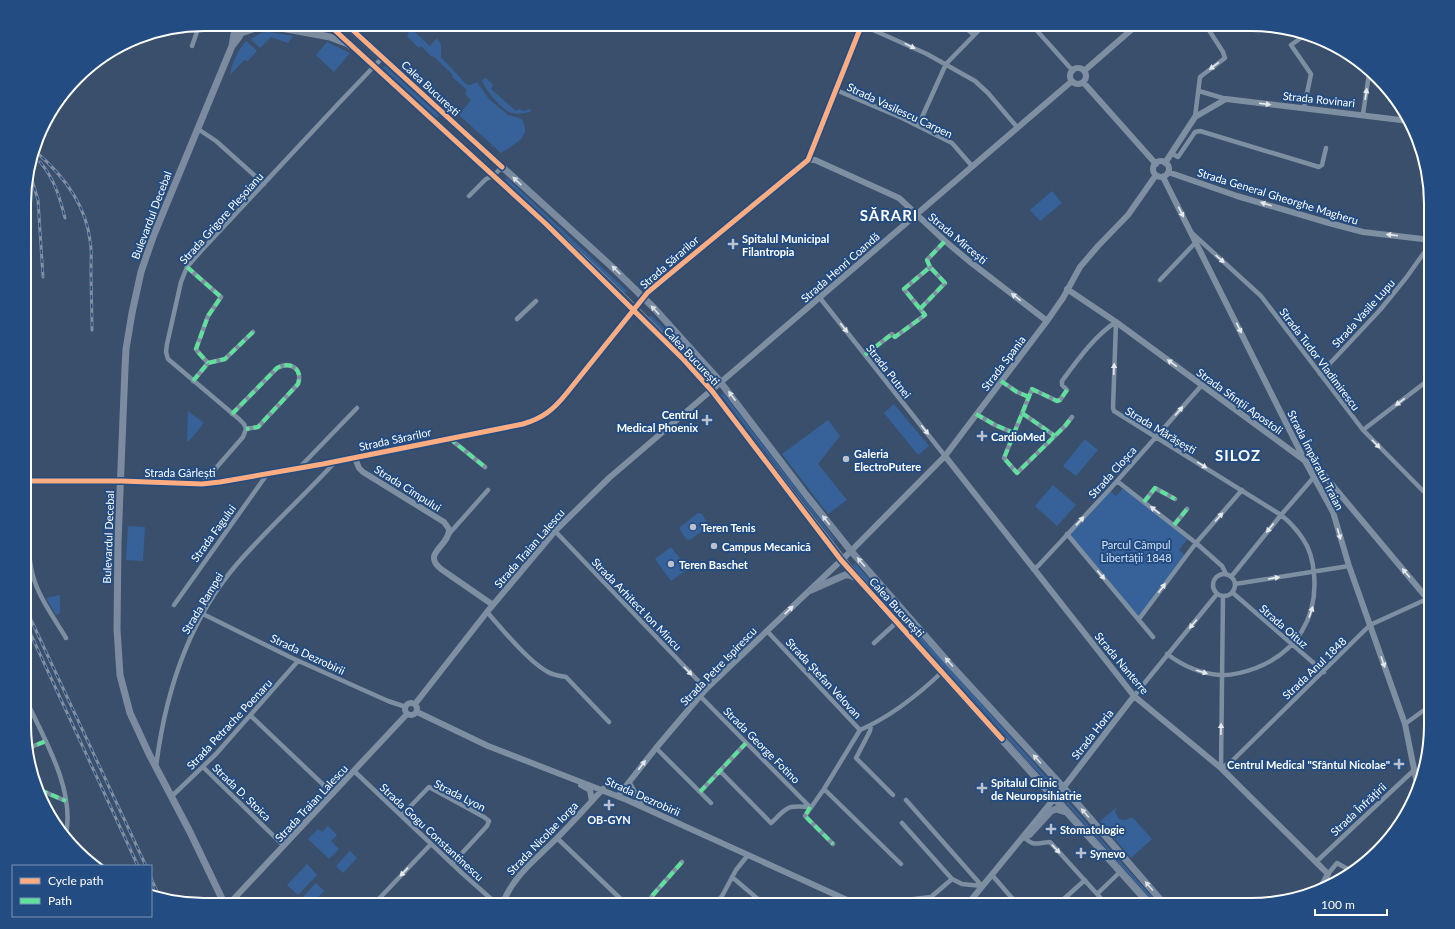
<svg xmlns="http://www.w3.org/2000/svg" width="1455" height="929" font-family="Lato,sans-serif">
<rect width="100%" height="100%" fill="#394f6c"/>
<path fill="#376299" d="M 399,24 L 406,24 L 430,46 L 437,38 L 441,45 L 441,57 L 466,84 L 470,85 L 477,82 L 489,99 L 508,115 L 522,119 C 523,122 525,126 525,129 C 526,140 509,147 501,153 L 459,115 L 471,100 L 465,94 L 467,90 L 452,77 L 453,75 L 433,56 L 432,57 L 421,46 L 419,48 L 407,36 L 409,33 Z
M 269,32 L 293,36 L 288,43 L 271,37 L 260,48 L 251,39 L 261,33 Z
M 246,41 L 257,51 L 248,61 L 244,60 L 230,75 C 231,64 239,49 246,41 Z
M 327,42 L 350,53 L 334,72 L 316,55 Z
M 385,66 L 439,115 L 437,118 L 383,68 Z
M 486,78 L 493,85 L 491,89 L 516,111 L 519,109 L 524,111 L 530,109 L 531,111 C 525,114 515,115 509,112 C 500,107 485,90 482,80 Z
M 507,178 L 627,291 L 625,293 L 505,180 Z
M 1052,191 L 1062,203 L 1040,221 L 1030,210 Z
M 651,315 L 696,361 L 713,382 L 711,383 L 649,317 Z
M 723,393 L 835,539 L 834,541 L 721,395 Z
M 894,404 L 929,446 L 918,455 L 884,413 Z
M 188,411 L 204,423 L 190,440 L 187,442 Z
M 828,420 L 840,436 L 818,464 L 847,500 L 828,514 L 782,454 Z
M 1085,439 L 1098,450 L 1076,476 L 1063,466 Z
M 1053,485 L 1076,505 L 1057,526 L 1035,506 Z
M 1124,487 L 1189,537 L 1179,550 L 1186,556 L 1139,619 L 1067,534 L 1109,490 L 1116,496 Z
M 698,513 L 702,514 L 708,525 L 706,528 L 690,540 L 686,539 L 679,528 Z
M 128,526 L 145,527 L 143,561 L 126,560 Z
M 671,547 L 688,569 L 671,581 L 655,559 Z
M 855,563 L 1049,780 L 1047,782 L 853,566 Z
M 60,595 L 60,613 L 56,615 L 46,598 Z
M 1068,802 L 1159,905 L 1156,905 L 1066,803 Z
M 1116,808 L 1115,812 L 1119,819 L 1126,820 L 1132,817 L 1152,839 L 1131,858 L 1100,821 Z
M 328,826 L 337,835 L 331,841 L 339,849 L 329,859 L 308,839 L 318,829 L 322,832 Z
M 350,851 L 357,858 L 343,873 L 336,866 Z
M 307,864 L 317,875 L 298,895 L 287,885 Z
M 316,883 L 324,891 L 311,905 L 308,905 L 301,899 Z"/>
<g fill="none" stroke-linecap="round" stroke-linejoin="round">
<path stroke="#7f8fa2" stroke-width="4.5" d="M 961,24 L 974,35
M 1031,24 L 1073,71
M 862,25 L 927,54 L 975,81 L 988,93 L 1017,127
M 192,46 L 198,29 L 195,26
M 836,90 L 902,118 L 952,143 L 972,166
M 1199,91 L 1226,99
M 1304,108 L 1311,74 L 1291,45 L 1308,33
M 1363,114 L 1369,74
M 1195,117 L 1200,77 L 1225,58 L 1223,52 L 1205,24
M 918,126 L 946,64 L 985,24
M 198,129 L 216,141 L 264,184
M 1171,153 L 1178,157 L 1193,135 L 1195,132 L 1200,131 L 1319,167 L 1322,165 L 1326,148
M 808,160 L 862,24
M 469,196 L 486,179 L 493,176 L 502,167
M 1193,234 L 1261,296 L 1363,430 L 1431,499
M 187,267 L 221,297 L 208,316 L 196,349 L 198,352 L 208,363
M 1160,280 L 1196,242
M 820,298 L 945,456
M 920,309 L 945,283 L 930,267
M 517,319 L 536,301
M 1116,322 L 1113,408 L 1114,411 L 1281,515 C 1290,522 1297,530 1303,539 C 1310,549 1313,562 1314,574 C 1318,617 1297,652 1256,668 C 1245,672 1233,676 1221,675 C 1201,674 1183,666 1167,654
M 865,355 L 892,334 L 895,337 L 925,315 L 904,289 L 930,267 L 927,260 L 945,241
M 1320,374 L 1380,310 L 1406,278 L 1431,243
M 193,381 L 208,363 L 225,359 L 253,332
M 1001,381 L 1017,392 L 1029,397
M 1022,413 L 1055,436
M 232,414 L 277,368 C 290,361 303,368 298,384 L 258,427 L 246,429
M 976,414 L 995,425 L 1014,433
M 1072,417 L 1065,426 L 1017,473 L 1004,458 L 1032,389 L 1057,401 L 1060,400 L 1067,390 L 1062,385 L 1062,381 C 1076,362 1096,334 1116,322
M 1363,430 L 1431,378
M 449,438 L 485,467
M 300,467 L 357,408
M 1117,481 L 1196,543 L 1222,566 L 1226,574
M 202,484 L 243,437 L 246,429 L 244,424 L 239,419 L 168,359 L 166,352 L 167,344 L 181,282 L 187,267 L 201,251 L 339,103 L 383,57
M 1144,502 L 1155,488 L 1175,499
M 26,508 L 29,511 C 30,530 27,548 31,567 C 35,593 53,616 66,638
M 1174,525 L 1187,509
M 555,531 L 706,689
M 1067,534 L 1153,637
M 448,535 L 488,490
M 1033,569 L 1038,566 L 1109,490 L 1202,385
M1213 585a11 11 0 1 1 22 0a11 11 0 1 1-22 0Z
M 1231,577 L 1281,515 L 1314,477
M 1235,584 L 1349,566
M 1233,593 L 1324,672
M 174,605 L 268,473
M 487,612 C 501,628 530,663 548,672 C 553,675 560,676 566,677 L 609,722
M 203,614 L 292,658 L 388,701 L 406,707
M 1139,619 L 1196,543 L 1242,490
M 767,631 L 860,730
M 874,643 L 897,622
M 700,696 L 810,807
M 1134,696 L 1217,594
M 26,700 C 44,738 75,790 66,834
M 251,716 L 333,794
M 1405,724 L 1431,705
M 871,725 L 870,731 L 856,758 L 893,795
M 860,730 C 892,716 918,695 942,672
M 656,748 L 711,803
M 26,749 L 46,741
M 156,767 C 165,694 189,620 237,564 C 268,528 304,496 336,461
M 203,767 L 284,846
M 1221,768 L 1231,762 L 1370,625 L 1427,599 L 1431,597
M 1221,768 L 1223,596
M 354,771 L 463,874 L 498,905
M 720,771 L 771,823 C 788,807 786,805 810,807
M 824,789 L 901,864
M 40,790 L 66,801
M 700,792 L 746,743
M 171,797 L 216,754 L 298,661
M 906,800 L 982,886
M 402,815 L 429,787 L 484,817 L 489,821 L 487,826 L 452,864
M 902,823 L 952,879 L 962,884 L 982,886
M 1024,837 C 1034,847 1036,843 1050,842 L 1107,905
M 557,838 L 627,905
M 833,844 L 805,816 L 824,789 L 860,730
M 1316,862 L 1413,771
M 1328,874 L 1337,863 L 1351,871
M 992,875 L 1018,905
M 732,877 L 765,905
M 1097,894 L 1121,871
M 373,905 L 431,844
M 611,905 L 619,897
M 645,905 L 650,900 L 652,896 L 682,862
M 714,905 L 722,896 L 736,870 L 748,855
M 835,905 L 841,897
M 910,905 L 914,899 L 931,897 L 952,879
M 1057,905 L 1085,880"/>
<path stroke="#7f8fa2" stroke-width="6" d="M1070 76a8 8 0 1 1 16 0a8 8 0 1 1-16 0Z
M 1084,71 L 1138,24
M 1083,82 L 1156,164
M1153 169a8 8 0 1 1 16 0a8 8 0 1 1-16 0Z
M 1165,163 L 1195,117 L 1226,99 L 1409,121
M 1168,172 L 1237,196 L 1329,223 L 1363,232 L 1431,240
M 1163,177 L 1305,461 L 1333,512 L 1349,566 L 1405,724 L 1418,789
M 1067,289 L 1116,322 L 1323,474 L 1431,603
M 945,456 L 1134,696 L 1221,768 L 1316,862 L 1328,874 L 1321,887
M 355,458 L 359,468 L 363,472 L 444,522 L 449,529 C 450,546 421,553 441,569 L 493,605
M 26,481 L 121,481 L 202,484 L 220,482 L 323,464 L 523,424 C 537,420 547,414 557,405 L 648,292 L 808,160 L 815,160 L 899,198 L 945,241 L 969,261 L 1047,321
M405 709a6 6 0 1 1 12 0a6 6 0 1 1-12 0Z
M 415,704 L 487,612 L 555,531 L 609,478 L 1072,81
M 417,712 L 488,746 L 627,800 L 858,905
M 629,783 L 642,806
M 581,785 L 590,790 L 592,801
M 618,796 L 656,748 L 706,689 L 851,551 L 945,456 L 1047,321 L 1063,298 L 1080,267 L 1098,246 L 1128,215 L 1156,175
M 228,905 L 407,714
M 502,905 C 512,877 536,859 556,839 C 572,823 587,806 603,789
M 967,905 L 1067,783 L 1134,696"/>
<path stroke="#7a8a9f" stroke-width="7" d="M 328,24 L 546,224 L 684,360 L 712,391 L 848,568 L 1150,905
M 345,24 L 611,266 L 654,308 L 718,379 L 807,496 L 851,551 L 949,663 L 1063,787 L 1165,905
M 811,590 L 845,575 L 849,575 L 857,578
M 1024,837 L 1030,834 L 1051,811 L 1056,809 L 1066,812"/>
<path stroke="#7d8ba0" stroke-width="7" d="M 289,24 L 294,24
M 346,24 L 349,27
M 241,33 L 261,26 L 276,27 L 330,37 L 348,44 L 357,50
M 232,46 L 234,34 L 238,24
M 225,905 L 190,832 L 149,754 L 130,713 L 120,675 L 117,629 L 118,542 L 125,368 L 126,349 L 132,313 L 141,272 L 153,237 L 232,46 L 239,37 L 245,24"/>
<path stroke="#808fa2" stroke-width="1" d="M 276,24 C 307,31 329,30 358,48 C 421,106 485,163 548,222 C 605,274 661,327 711,385 L 851,565 L 1155,905
M 342,24 L 432,107"/>
<g stroke="#808fa2" stroke-width="3">
<path id="rail" d="M 35,151 C 62,174 86,204 90,241 C 92,249 91,259 91,268 C 91,289 92,309 92,330
M 40,162 C 54,178 60,198 65,218
M 29,170 L 38,200 L 43,277
M 26,252 L 27,278
M 26,609 L 146,866
M 26,624 L 138,866
M 151,878 L 160,898
M 151,893 L 153,896"/>
</g>
<use href="#rail" stroke="#234c82" stroke-width="1.5" stroke-dasharray="4.5" stroke-linecap="butt"/>
<path stroke="#60e19b" stroke-width="4" stroke-dasharray="8 4" stroke-linecap="butt" d="M 187,267 L 221,297 L 208,316 L 196,349 L 198,352 L 208,363
M 920,309 L 945,283 L 930,267
M 865,355 L 892,334 L 895,337 L 925,315 L 904,289 L 930,267 L 927,260 L 945,241
M 193,381 L 208,363 L 225,359 L 253,332
M 1001,381 L 1017,392 L 1029,397
M 1067,390 L 1060,400 L 1057,401 L 1032,389 L 1004,458 L 1017,473 L 1065,426 L 1072,417
M 1022,413 L 1055,436
M 232,414 L 277,368 C 290,361 303,368 298,384 L 258,427 L 246,429
M 976,414 L 995,425 L 1014,433
M 449,438 L 485,467
M 1144,502 L 1155,488 L 1175,499
M 1174,525 L 1187,509
M 26,749 L 46,741
M 40,790 L 66,801
M 700,792 L 746,743
M 810,807 L 805,816 L 833,844
M 645,905 L 650,900 L 652,896 L 682,862"/>
<g stroke="#234c82" stroke-width="8">
<path id="cycleway" d="M 328,24 L 546,224 L 684,360 L 712,391 L 841,560 L 1002,739
M 346,24 L 502,167
M 26,481 L 121,481 L 202,484 L 220,482 L 323,464 L 523,424 C 543,418 553,410 566,394 L 648,292 L 808,160 L 862,24"/>
</g>
<use href="#cycleway" stroke="#ffac80" stroke-width="5"/>
</g>
<defs><path id="oneway-solid" d="M-6-.8H1V-3.2L6.5 0L1 3.2V.8H-6Z"/></defs>
<g fill="#e5e9ec">
<use href="#oneway-solid" transform="translate(910 46) rotate(26)"/>
<use href="#oneway-solid" transform="translate(1214 66) rotate(143)"/>
<use href="#oneway-solid" transform="translate(1366 94) rotate(-81)"/>
<use href="#oneway-solid" transform="translate(1265 104) rotate(7)"/>
<use href="#oneway-solid" transform="translate(1266 204) rotate(-163)"/>
<use href="#oneway-solid" transform="translate(1181 212) rotate(64)"/>
<use href="#oneway-solid" transform="translate(1392 235) rotate(-173)"/>
<use href="#oneway-solid" transform="translate(1220 259) rotate(42)"/>
<use href="#oneway-solid" transform="translate(1016 297) rotate(-143)"/>
<use href="#oneway-solid" transform="translate(844 328) rotate(52)"/>
<use href="#oneway-solid" transform="translate(1239 328) rotate(64)"/>
<use href="#oneway-solid" transform="translate(1172 363) rotate(-144)"/>
<use href="#oneway-solid" transform="translate(1114 369) rotate(-88)"/>
<use href="#oneway-solid" transform="translate(1400 402) rotate(142)"/>
<use href="#oneway-solid" transform="translate(1179 411) rotate(-49)"/>
<use href="#oneway-solid" transform="translate(925 430) rotate(52)"/>
<use href="#oneway-solid" transform="translate(1376 444) rotate(46)"/>
<use href="#oneway-solid" transform="translate(1202 465) rotate(32)"/>
<use href="#oneway-solid" transform="translate(1155 510) rotate(-142)"/>
<use href="#oneway-solid" transform="translate(1219 517) rotate(-48)"/>
<use href="#oneway-solid" transform="translate(1080 521) rotate(-47)"/>
<use href="#oneway-solid" transform="translate(1270 528) rotate(128)"/>
<use href="#oneway-solid" transform="translate(1339 534) rotate(74)"/>
<use href="#oneway-solid" transform="translate(1406 573) rotate(-130)"/>
<use href="#oneway-solid" transform="translate(1101 575) rotate(50)"/>
<use href="#oneway-solid" transform="translate(1274 578) rotate(-9)"/>
<use href="#oneway-solid" transform="translate(1162 588) rotate(-53)"/>
<use href="#oneway-solid" transform="translate(789 610) rotate(-43)"/>
<use href="#oneway-solid" transform="translate(1311 612) rotate(-71)"/>
<use href="#oneway-solid" transform="translate(1193 624) rotate(130)"/>
<use href="#oneway-solid" transform="translate(1383 662) rotate(71)"/>
<use href="#oneway-solid" transform="translate(688 671) rotate(46)"/>
<use href="#oneway-solid" transform="translate(1202 672) rotate(17)"/>
<use href="#oneway-solid" transform="translate(1221 729) rotate(-89)"/>
<use href="#oneway-solid" transform="translate(642 765) rotate(-53)"/>
<use href="#oneway-solid" transform="translate(1056 849) rotate(47)"/>
<use href="#oneway-solid" transform="translate(404 872) rotate(133)"/>
</g>
<g fill="#dee2e7">
<use href="#oneway-solid" transform="translate(517 181) rotate(-137)"/>
<use href="#oneway-solid" transform="translate(616 270) rotate(-135)"/>
<use href="#oneway-solid" transform="translate(655 310) rotate(-133)"/>
<use href="#oneway-solid" transform="translate(732 396) rotate(-127)"/>
<use href="#oneway-solid" transform="translate(826 520) rotate(-128)"/>
<use href="#oneway-solid" transform="translate(861 562) rotate(-131)"/>
<use href="#oneway-solid" transform="translate(949 662) rotate(-132)"/>
<use href="#oneway-solid" transform="translate(1037 759) rotate(-132)"/>
<use href="#oneway-solid" transform="translate(1085 813) rotate(-131)"/>
<use href="#oneway-solid" transform="translate(1149 886) rotate(-131)"/>
</g>
<g fill="#bac1cc" stroke="#234c82" stroke-width="1.5">
<path d="M731 238h4v4h4v4h-4v4h-4v-4h-4v-4h4z"/>
<path d="M705 414h4v4h4v4h-4v4h-4v-4h-4v-4h4z"/>
<path d="M980 430h4v4h4v4h-4v4h-4v-4h-4v-4h4z"/>
<circle cx="846" cy="459" r="4"/>
<circle cx="693" cy="527" r="4"/>
<circle cx="714" cy="546" r="4"/>
<circle cx="671" cy="564" r="4"/>
<path d="M1397 758h4v4h4v4h-4v4h-4v-4h-4v-4h4z"/>
<path d="M980 782h4v4h4v4h-4v4h-4v-4h-4v-4h4z"/>
<path d="M607 799h4v4h4v4h-4v4h-4v-4h-4v-4h4z"/>
<path d="M1049 823h4v4h4v4h-4v4h-4v-4h-4v-4h4z"/>
<path d="M1079 847h4v4h4v4h-4v4h-4v-4h-4v-4h4z"/>
</g>
<g text-anchor="middle" dominant-baseline="central" stroke-width="4" stroke-linejoin="round" paint-order="stroke">
<g font-size="11" fill="#fff" stroke="#234c82">
<text transform="translate(431 88) rotate(43)">Calea București</text>
<text transform="translate(1319 99) rotate(6)">Strada Rovinari</text>
<text transform="translate(900 110) rotate(25)">Strada Vasilescu Carpen</text>
<text transform="translate(1278 196) rotate(17)">Strada General Gheorghe Magheru</text>
<text transform="translate(151 215) rotate(-69)">Bulevardul Decebal</text>
<text transform="translate(221 218) rotate(-48)">Strada Grigore Pleșoianu</text>
<text transform="translate(958 238) rotate(40)">Strada Mircești</text>
<text transform="translate(669 262) rotate(-41)">Strada Sărarilor</text>
<text transform="translate(840 267) rotate(-41)">Strada Henri Coandă</text>
<text transform="translate(1363 313) rotate(-48)">Strada Vasile Lupu</text>
<text transform="translate(692 356) rotate(47)">Calea București</text>
<text transform="translate(1320 359) rotate(53)">Strada Tudor Vladimirescu</text>
<text transform="translate(1003 363) rotate(-53)">Strada Spania</text>
<text transform="translate(889 371) rotate(52)">Strada Putnei</text>
<text transform="translate(1240 401) rotate(36)">Strada Sfinții Apostoli</text>
<text transform="translate(1161 430) rotate(31)">Strada Mărășești</text>
<text transform="translate(395 439) rotate(-12)">Strada Sărarilor</text>
<text transform="translate(1316 460) rotate(63)">Strada Împăratul Traian</text>
<text x="180" y="472">Strada Gârlești</text>
<text transform="translate(1112 472) rotate(-48)">Strada Cloșca</text>
<text transform="translate(408 488) rotate(32)">Strada Cîmpului</text>
<text transform="translate(213 533) rotate(-54)">Strada Fagului</text>
<text transform="translate(108 537) rotate(-88)">Bulevardul Decebal</text>
<text transform="translate(529 548) rotate(-49)">Strada Traian Lalescu</text>
<text transform="translate(202 603) rotate(-59)">Strada Rampei</text>
<text transform="translate(637 604) rotate(46)">Strada Arhitect Ion Mincu</text>
<text transform="translate(897 607) rotate(48)">Calea București</text>
<text transform="translate(1284 626) rotate(41)">Strada Oituz</text>
<text transform="translate(308 654) rotate(25)">Strada Dezrobirii</text>
<text transform="translate(1122 663) rotate(50)">Strada Nanterre</text>
<text transform="translate(718 666) rotate(-46)">Strada Petre Ispirescu</text>
<text transform="translate(1314 668) rotate(-44)">Strada Anul 1848</text>
<text transform="translate(824 678) rotate(47)">Strada Ștefan Velovan</text>
<text transform="translate(229 724) rotate(-47)">Strada Petrache Poenaru</text>
<text transform="translate(1092 734) rotate(-52)">Strada Horia</text>
<text transform="translate(762 745) rotate(45)">Strada George Fotino</text>
<text transform="translate(242 792) rotate(44)">Strada D. Stoica</text>
<text transform="translate(460 795) rotate(27)">Strada Lyon</text>
<text transform="translate(643 796) rotate(24)">Strada Dezrobirii</text>
<text transform="translate(311 803) rotate(-47)">Strada Traian Lalescu</text>
<text transform="translate(1358 809) rotate(-43)">Strada Înfrățirii</text>
<text transform="translate(432 832) rotate(43)">Strada Gogu Constantinescu</text>
<text transform="translate(542 838) rotate(-46)">Strada Nicolae Iorga</text>
</g>
<g font-size="11" font-weight="bold" fill="#fff" stroke="#234c82" text-anchor="start">
<text x="742" y="238">Spitalul Municipal<tspan x="742" dy="13">Filantropia</tspan></text>
<text x="698" y="414" text-anchor="end">Centrul<tspan x="698" dy="13">Medical Phoenix</tspan></text>
<text x="991" y="436">CardioMed</text>
<text x="854" y="453">Galeria<tspan x="854" dy="13">ElectroPutere</tspan></text>
<text x="701" y="527">Teren Tenis</text>
<text x="722" y="546">Campus Mecanică</text>
<text x="679" y="564">Teren Baschet</text>
<text x="1390" y="764" text-anchor="end">Centrul Medical "Sfântul Nicolae"</text>
<text x="991" y="782">Spitalul Clinic<tspan x="991" dy="13">de Neuropsihiatrie</tspan></text>
<text x="609" y="819" text-anchor="middle">OB-GYN</text>
<text x="1060" y="829">Stomatologie</text>
<text x="1090" y="853">Synevo</text>
</g>
<g font-size="11" fill="#cee0f6" stroke="#234c82">
<text x="1136" y="544">Parcul Câmpul<tspan x="1136" dy="13">Libertății 1848</tspan></text>
</g>
<g font-size="15" font-weight="bold" letter-spacing="1" fill="#fff" stroke="#234c82">
<text x="889" y="215">SĂRARI</text>
<text x="1238" y="455">SILOZ</text>
</g>
</g>
<path d="M0 0H1455V929H0ZM204 31H1251A173 173 0 0 1 1424 204V725A173 173 0 0 1 1251 898H204A173 173 0 0 1 31 725V204A173 173 0 0 1 204 31Z" fill="#234c82" fill-rule="evenodd"/>
<path fill="none" stroke="#fff" stroke-width="2" d="M204 31H1251A173 173 0 0 1 1424 204V725A173 173 0 0 1 1251 898H204A173 173 0 0 1 31 725V204A173 173 0 0 1 204 31Z"/>
<rect x="12" y="865" width="140" height="52" fill="#234c82" stroke="#7b94b4"/>
<rect x="20" y="878" width="20" height="6" fill="#ffac80" stroke="#7b94b4"/>
<text x="48" y="885" font-size="12" fill="#ffffff">Cycle path</text>
<rect x="20" y="898" width="20" height="6" fill="#60e19b" stroke="#7b94b4"/>
<text x="48" y="905" font-size="12" fill="#ffffff">Path</text>
<path d="M1315 909v6h72v-6" fill="none" stroke="#ffffff" stroke-width="2"/>
<text x="1321" y="909" font-size="12" fill="#ffffff" stroke="#234c82" stroke-width="3" paint-order="stroke">100 m</text>
</svg>
